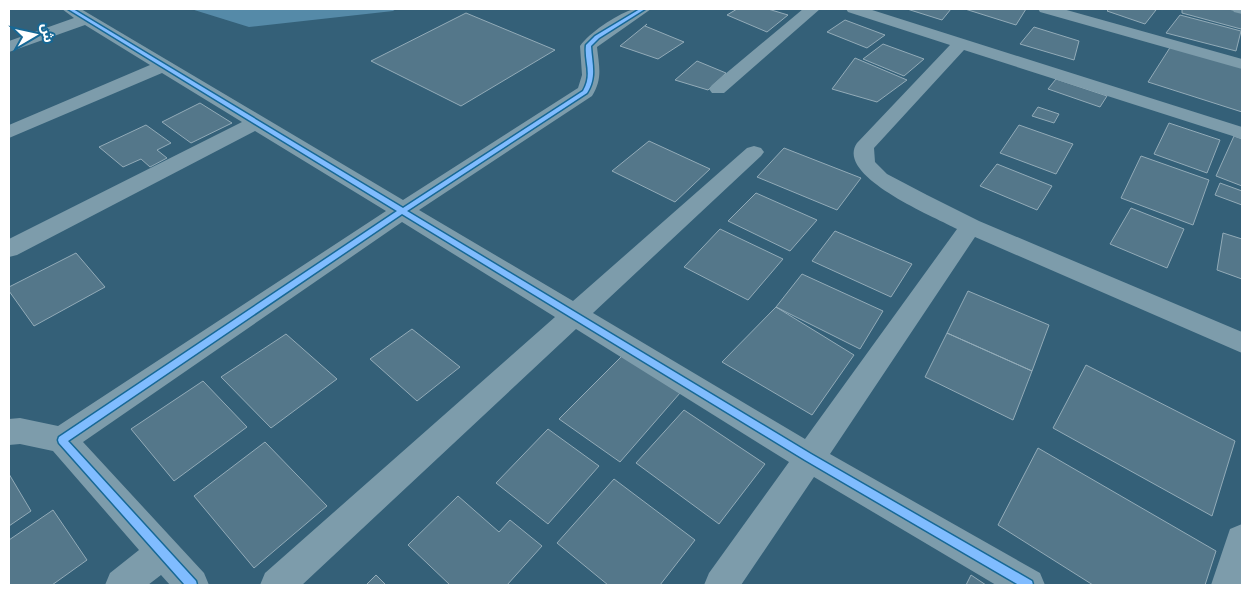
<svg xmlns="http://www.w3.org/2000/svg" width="1251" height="594" font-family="Raleway,'Noto Sans Arabic',sans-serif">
<rect width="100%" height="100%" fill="#346078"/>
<path fill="#558aa8" d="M 191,9 L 396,9 L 393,11 L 249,27 Z"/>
<path fill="#54778a" stroke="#92abb8" d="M 737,9 L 768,9 L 788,15 L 767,32 L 727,15 Z
M 907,9 L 951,9 L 942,20 Z
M 965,9 L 1026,9 L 1016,25 Z
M 1109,9 L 1152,9 L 1156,10 L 1145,24 L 1107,11 Z
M 1182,9 L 1228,9 L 1242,12 L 1242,26 L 1241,29 L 1182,13 Z
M 466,13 L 555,50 L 461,106 L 371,61 Z
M 1180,15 L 1241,31 L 1236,51 L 1166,33 Z
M 845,20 L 885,35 L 867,48 L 827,32 Z
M 647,24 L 645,26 L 684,42 L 658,59 L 620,46 Z
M 1034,27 L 1079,41 L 1074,60 L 1020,44 Z
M 883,44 L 924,59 L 904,76 L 863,59 Z
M 1171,46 L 1242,67 L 1242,112 L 1148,82 Z
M 855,58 L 907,80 L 877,102 L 832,89 Z
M 697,61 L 726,73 L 708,90 L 675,80 Z
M 1056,79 L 1107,96 L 1100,107 L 1048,89 Z
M 200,103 L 232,123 L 191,143 L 162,122 Z
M 1038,107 L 1059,114 L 1054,123 L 1032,116 Z
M 1169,123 L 1220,140 L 1207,173 L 1154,154 Z
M 146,125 L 171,143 L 157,150 L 167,158 L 150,167 L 141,159 L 123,167 L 99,147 Z
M 1019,125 L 1073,144 L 1056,174 L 1000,153 Z
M 1234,136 L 1242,139 L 1242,186 L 1216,176 Z
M 649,141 L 710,169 L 675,202 L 612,171 Z
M 784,148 L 861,178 L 837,210 L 757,177 Z
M 1141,156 L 1209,180 L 1193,225 L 1121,198 Z
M 997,164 L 1052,186 L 1037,210 L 980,186 Z
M 1220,183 L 1242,191 L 1242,205 L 1215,195 Z
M 756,193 L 817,220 L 790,251 L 728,221 Z
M 1131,208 L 1184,229 L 1167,268 L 1110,244 Z
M 720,229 L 783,259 L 748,300 L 684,267 Z
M 835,231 L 912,264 L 891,297 L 812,261 Z
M 1223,233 L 1242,239 L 1242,279 L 1217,270 Z
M 76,253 L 105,287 L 34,326 L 9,291 L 9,287 Z
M 802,274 L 883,311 L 860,349 L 776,307 Z
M 968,291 L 1049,325 L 1032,371 L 947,333 Z
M 776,307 L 854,355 L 812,415 L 722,362 Z
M 412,329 L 460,367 L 417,401 L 370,359 Z
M 947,333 L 1032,371 L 1013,420 L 925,377 Z
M 286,334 L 337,379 L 271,428 L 221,377 Z
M 622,356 L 680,393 L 620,462 L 559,419 Z
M 1086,365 L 1235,441 L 1212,516 L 1053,428 Z
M 203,381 L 247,427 L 174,481 L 131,429 Z
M 684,410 L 765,464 L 719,524 L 636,463 Z
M 548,429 L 599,466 L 548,524 L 496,483 Z
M 265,442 L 327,506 L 254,568 L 194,496 Z
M 1038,448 L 1216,551 L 1205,585 L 1093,585 L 998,525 Z
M 9,474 L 31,511 L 9,526 Z
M 614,479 L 695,540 L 660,585 L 608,585 L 557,543 Z
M 458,496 L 499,532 L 510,520 L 542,546 L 507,585 L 450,585 L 408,545 Z
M 53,510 L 87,560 L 52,585 L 9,585 L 9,540 Z
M 376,575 L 386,585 L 366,585 Z
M 971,575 L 986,585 L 966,585 Z"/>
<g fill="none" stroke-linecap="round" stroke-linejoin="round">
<path fill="#7d9cab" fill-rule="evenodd" d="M 62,9 L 81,9 L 403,200 L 578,88 L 582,75 L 580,46 C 589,33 616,15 631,10 C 636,7 645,9 651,9 L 597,47 C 599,66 603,79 592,96 L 419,210 L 573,301 L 747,148 L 754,146 L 761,148 L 764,152 L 761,156 L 593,313 L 805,439 L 957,229 C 935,217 834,176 857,143 L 950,45 L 848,12 L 846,9 L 869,9 L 1242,127 L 1242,139 L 964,50 L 874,148 L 875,162 L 887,174 L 927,195 L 979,221 L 1242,332 L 1242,353 L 975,237 L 830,454 L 1040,573 L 1045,585 L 996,585 L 814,477 L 741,585 L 704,585 L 709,573 L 789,462 L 576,329 L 302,585 L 260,585 L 265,573 L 555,317 L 402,222 L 83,442 L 204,573 L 209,585 L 170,585 L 161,575 L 148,585 L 105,585 L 110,573 L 139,550 L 53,451 L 20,444 L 9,445 L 9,419 L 20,418 L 58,426 L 386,211 L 255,131 L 17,255 L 9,257 L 9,239 L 242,122 L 162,73 L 9,138 L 9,125 L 150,65 L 85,25 L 9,52 L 9,41 L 74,18 Z
M 803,9 L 820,9 L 724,93 L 712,93 L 709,89 L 712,85 Z
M 1038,9 L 1063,9 L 1242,59 L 1242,69 L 1040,12 Z
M 1232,9 L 1242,9 L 1242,14 L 1234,12 Z
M 1242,524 L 1242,585 L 1211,585 L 1230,529 Z"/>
<g stroke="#176895" stroke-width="3">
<path id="cycleway" d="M 68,9 L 73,9 L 403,208 L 583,91 C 593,74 584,62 586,45 L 595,36 L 640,9 L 645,9 L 599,38 L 591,46 C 592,64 597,77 587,93 L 407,211 L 811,454 L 1032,581 L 1033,585 L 1019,585 L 805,460 L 402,214 L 68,441 L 196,581 L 197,585 L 185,585 L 59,443 L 58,440 L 59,437 L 397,211 Z"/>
</g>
<use href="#cycleway" fill="#80bcff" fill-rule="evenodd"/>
</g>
<rect width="1251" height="594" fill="none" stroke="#ffffff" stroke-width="20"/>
<g transform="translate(35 35) rotate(81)" stroke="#176895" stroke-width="4" paint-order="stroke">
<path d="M0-4L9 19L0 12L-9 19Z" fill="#ffffff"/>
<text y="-8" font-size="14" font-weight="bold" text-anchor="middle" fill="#ffffff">ش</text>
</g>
</svg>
